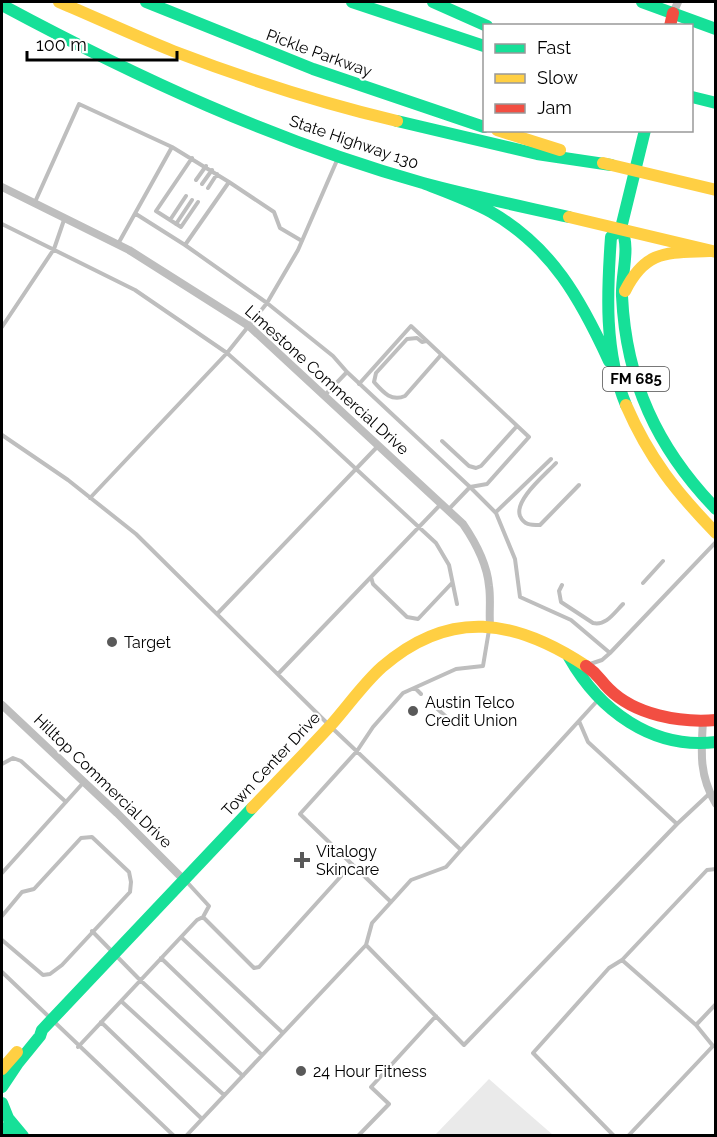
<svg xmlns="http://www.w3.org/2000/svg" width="717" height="1137" font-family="Raleway,sans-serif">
<rect width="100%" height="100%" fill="#fff"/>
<path fill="#eaeaea" d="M 489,1079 L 553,1135 L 435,1135 Z"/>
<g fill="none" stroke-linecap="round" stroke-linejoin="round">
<path stroke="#bebebe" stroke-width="4" d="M 172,147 L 229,182
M 192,158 L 156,211 L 181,227 L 198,202
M 196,180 L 206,166
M 202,184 L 212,170
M 208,188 L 217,174
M 35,202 L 79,104 L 172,147 L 118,244
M 136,214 L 185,245
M 170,220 L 186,196
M 2,224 L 135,290 L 227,353 L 314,430 L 436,543 L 449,565 L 457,604
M 176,224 L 192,200
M 302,241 L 280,228 L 274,212 L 229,182 L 185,245 L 267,303 L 333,356 L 347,372
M 2,327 L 54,249 L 64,220
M 426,341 L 422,342 L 417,338 L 407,339 L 376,373 L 374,382 C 383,392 391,402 405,396 L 441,355
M 359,384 L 411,326 L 529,437 L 487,484 L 470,487 L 496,513 L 515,559 L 520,597 L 571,620 L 610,653
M 325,395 L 347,372 L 470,487 L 449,509
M 2,435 L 68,480 L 136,534 L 330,726 L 461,850 L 598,700
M 442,441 L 469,466 L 476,468 L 481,466 L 517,426
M 556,463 C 545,475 514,500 520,516 C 524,525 530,525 540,525 L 579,485
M 90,498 L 227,353 L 267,303 L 298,250 L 338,158
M 496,512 L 551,459
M 371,577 L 373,584 L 407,617 L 418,619 L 452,583
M 643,583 L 663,561
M 562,585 L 559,591 L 561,602 L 593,623 C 606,626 614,613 623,604
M 217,614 L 378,446
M 590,664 L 602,660 L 610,653 L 716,542
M 278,674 L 441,504
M 415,688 L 421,694
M 433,705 L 451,721
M 579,721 L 588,742 L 677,824
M 2,764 L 13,758 L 21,761 L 66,802
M 461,850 L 446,867 L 411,880 L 372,923 L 366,945 L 464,1045 L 677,824 L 709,794
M 2,873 L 83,783
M 186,881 L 209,906 L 203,917
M 391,902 L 300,814 L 357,751 L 373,727 L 403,693 L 456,669 L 483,666 L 489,630
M 2,916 L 22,892 L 34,889 L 81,838 L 92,837 L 129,872 L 131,882 L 130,892 L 62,965 L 50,974 L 43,975 L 2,940
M 92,931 L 140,980 L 243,1076
M 181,937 L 283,1033
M 161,958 L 262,1055
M 622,960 L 696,1025
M 2,972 L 174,1136
M 121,1001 L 224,1095
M 101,1022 L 202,1119
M 78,1047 L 197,920 L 203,917 L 254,968 L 259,967 L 352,864
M 186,1136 L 366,945
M 358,1136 L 389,1104 L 371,1087 L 436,1016
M 614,1136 L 533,1053 L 609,968 L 622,960 L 707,870 L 716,869
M 628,1136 L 713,1046 L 696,1025 L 716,1004"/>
<path stroke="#bebebe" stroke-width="8" d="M 673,13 L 678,2
M 2,187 L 129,250 L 249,326 L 463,524 C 476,543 487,563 489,586 C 491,599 489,612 490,625
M 2,705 L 117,813 L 183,879
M 703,721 C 701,752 699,776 716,804"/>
<path stroke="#16e098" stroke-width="12" d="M 146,2 L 313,69 L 484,127
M 352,2 L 484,46
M 433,2 L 487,26
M 642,2 L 716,29
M 2,5 C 136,77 276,142 423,183 C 471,196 520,206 569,217
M 692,97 L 716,103
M 397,121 L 537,154 L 611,165
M 423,183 C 446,192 469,200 491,212 C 552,247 581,300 609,361
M 621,228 C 631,248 621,273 622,296 C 626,381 657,448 716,509
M 626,405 C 604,352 607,292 611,237 L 621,228 L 645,130
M 569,657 C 599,710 652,750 716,742
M 2,1087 L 18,1063 L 40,1036 L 42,1030 L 252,808
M 2,1103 L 8,1118 L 23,1136
M 2,1128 L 10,1136"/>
<path stroke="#ffcf43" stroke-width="12" d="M 59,2 C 97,18 135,36 173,51 C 246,79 321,103 397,121
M 497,130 L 560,150
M 603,163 L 716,190
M 569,217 L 716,252
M 625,291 C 646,249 668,253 709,251
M 626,405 C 649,458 676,492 716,533
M 252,808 C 279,780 305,753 331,725 C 348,706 363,684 382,667 C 450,608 515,619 586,666
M 2,1069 L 17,1052"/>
<path stroke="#f24e42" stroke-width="12" d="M 670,26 L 673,13
M 586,666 C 599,675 599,679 609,689 C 635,715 680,723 716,720"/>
</g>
<g fill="#595959" stroke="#fff" stroke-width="2">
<circle cx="112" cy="642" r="6"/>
<circle cx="413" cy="711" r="6"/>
<path d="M299 851h6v6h6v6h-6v6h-6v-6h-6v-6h6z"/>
<circle cx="301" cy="1071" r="6"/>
</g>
<g text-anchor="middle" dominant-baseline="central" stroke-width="4.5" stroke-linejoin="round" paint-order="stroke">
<rect fill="#fff" stroke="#4c4c4c" stroke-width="1.5" x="603" y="367" width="66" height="24" rx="4.5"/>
<g font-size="15" font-weight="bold" fill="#000">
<text x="636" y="379">FM 685</text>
</g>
<g font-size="16" fill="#000" stroke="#fff">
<text transform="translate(319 53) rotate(20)">Pickle Parkway</text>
<text transform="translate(354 142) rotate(19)">State Highway 130</text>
<text transform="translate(327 380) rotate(42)">Limestone Commercial Drive</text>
<text transform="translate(271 764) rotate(-47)">Town Center Drive</text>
<text transform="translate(103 781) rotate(44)">Hilltop Commercial Drive</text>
</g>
<g font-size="16" fill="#000" stroke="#fff" text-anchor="start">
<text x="124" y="642">Target</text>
<text x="425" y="702">Austin Telco<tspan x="425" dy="18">Credit Union</tspan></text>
<text x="316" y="851">Vitalogy<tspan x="316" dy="18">Skincare</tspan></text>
<text x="313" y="1071">24 Hour Fitness</text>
</g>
</g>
<rect width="717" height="1137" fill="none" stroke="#000000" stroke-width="6"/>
<rect x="483" y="24" width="210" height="108" fill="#ffffff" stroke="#999999" stroke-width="1.5"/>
<rect x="495" y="44" width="30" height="9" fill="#16e098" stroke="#999999" stroke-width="1.5"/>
<text x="537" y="54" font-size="18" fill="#000000">Fast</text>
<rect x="495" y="74" width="30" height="9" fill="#ffcf43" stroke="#999999" stroke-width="1.5"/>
<text x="537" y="84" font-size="18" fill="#000000">Slow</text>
<rect x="495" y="104" width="30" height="9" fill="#f24e42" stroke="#999999" stroke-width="1.5"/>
<text x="537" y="114" font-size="18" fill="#000000">Jam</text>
<path d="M27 51v9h150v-9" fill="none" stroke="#000000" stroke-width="3"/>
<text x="36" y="51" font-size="18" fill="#000000" stroke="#ffffff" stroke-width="4.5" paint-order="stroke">100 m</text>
</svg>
